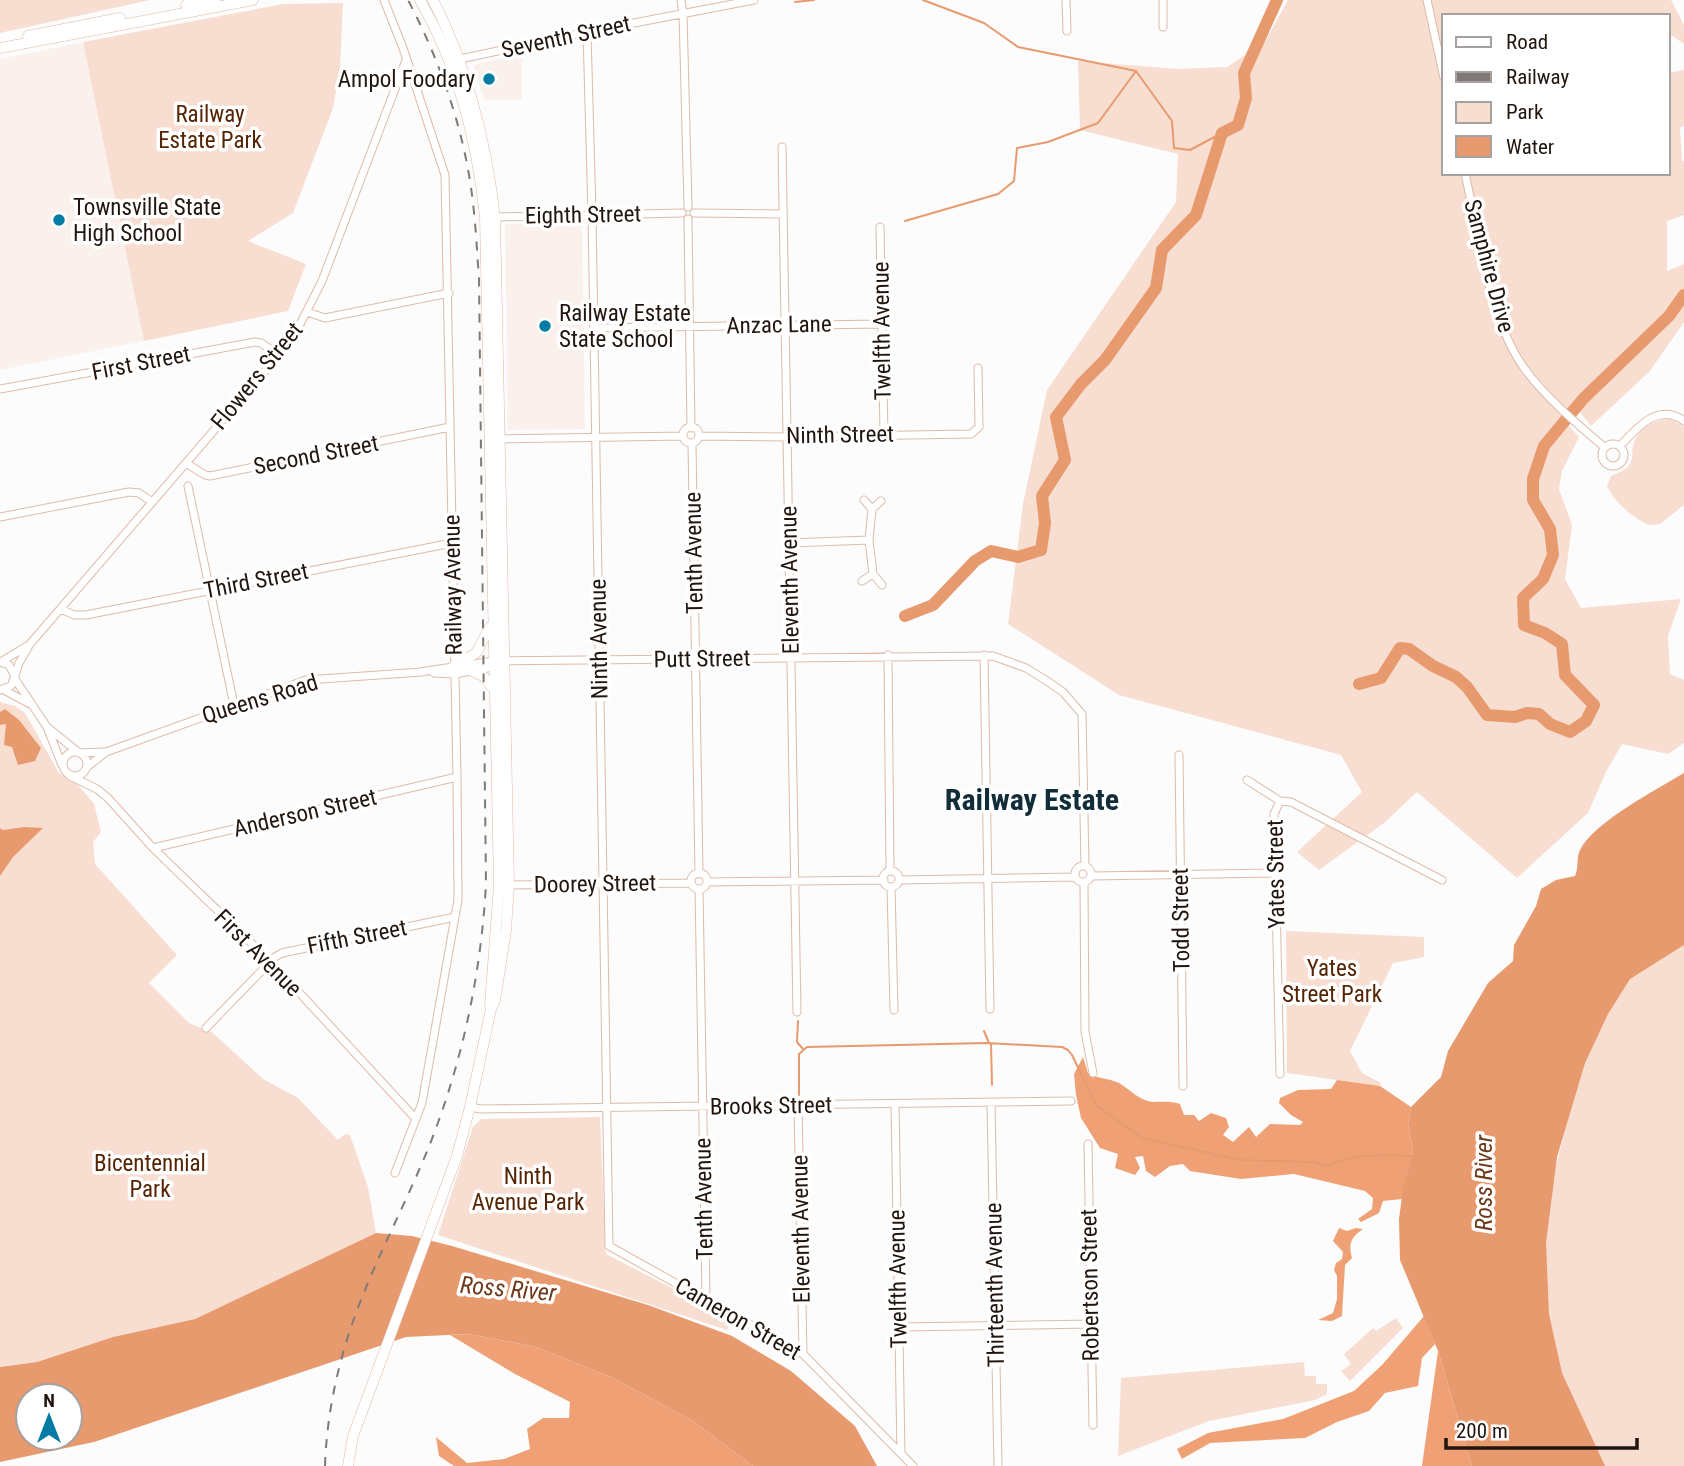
<svg xmlns="http://www.w3.org/2000/svg" width="1684" height="1466" font-family="'Roboto Condensed',sans-serif">
<rect width="100%" height="100%" fill="#fcfcfc"/>
<path fill="#faf1ec" d="M 83,42 L 144,341 L 0,370 L 0,59 Z
M 522,55 L 522,100 L 484,100 L 474,68 L 476,64 Z
M 582,223 L 585,429 L 508,430 L 505,224 Z"/>
<path fill="#f8ded1" d="M 0,0 L 150,0 L 0,33 Z
M 1288,0 L 1671,0 L 1684,25 L 1684,44 L 1668,33 L 1668,16 L 1444,16 L 1444,173 L 1668,173 L 1668,73 L 1684,70 L 1684,125 L 1680,128 L 1682,160 L 1684,162 L 1684,215 L 1667,221 L 1667,271 L 1684,264 L 1684,322 L 1650,371 L 1591,426 L 1579,411 L 1567,424 L 1579,437 L 1562,471 L 1559,489 L 1572,525 L 1565,579 L 1581,608 L 1681,599 L 1668,636 L 1670,674 L 1684,680 L 1684,743 L 1668,754 L 1622,744 L 1606,772 L 1588,813 L 1517,878 L 1417,792 L 1384,823 L 1319,870 L 1297,852 L 1362,792 L 1341,755 L 1119,695 L 1008,624 L 1023,504 L 1047,390 L 1176,202 L 1178,154 L 1080,130 L 1078,61 L 1178,69 L 1227,67 L 1265,42 Z
M 343,3 L 340,69 L 333,108 L 293,213 L 248,241 L 306,264 L 288,311 L 144,341 L 83,42 L 283,4 Z
M 1670,419 L 1684,427 L 1684,505 L 1660,524 L 1649,525 C 1633,518 1614,502 1607,486 L 1611,476 C 1618,473 1625,471 1630,464 C 1634,457 1631,449 1634,442 C 1640,427 1655,420 1670,419 Z
M 0,702 L 15,706 L 25,713 L 59,773 L 78,785 L 94,804 L 101,832 L 93,842 L 95,864 L 177,955 L 149,983 L 189,1023 L 213,1033 L 263,1079 L 298,1098 L 338,1140 L 345,1134 L 350,1135 L 368,1187 L 376,1233 L 195,1319 L 113,1337 L 37,1362 L 0,1367 Z
M 1684,926 L 1684,1466 L 1596,1466 L 1558,1393 L 1532,1259 L 1595,1013 Z
M 1286,931 L 1424,937 L 1424,957 L 1393,963 L 1350,1051 L 1362,1073 L 1381,1083 L 1380,1086 L 1287,1073 Z
M 600,1117 L 606,1254 L 732,1319 L 727,1330 L 438,1235 L 473,1127 L 481,1119 Z
M 1396,1318 L 1403,1328 L 1350,1381 L 1341,1371 L 1351,1364 L 1344,1354 L 1373,1328 L 1376,1331 Z
M 1304,1362 L 1305,1376 L 1316,1376 L 1316,1384 L 1327,1384 L 1327,1394 L 1315,1400 L 1209,1421 L 1118,1456 L 1121,1378 Z"/>
<path fill="#efa175" d="M 1083,1057 L 1088,1073 C 1098,1079 1109,1078 1119,1083 C 1131,1090 1138,1100 1153,1102 C 1163,1102 1170,1101 1180,1104 L 1184,1115 L 1194,1115 L 1199,1121 L 1211,1113 L 1226,1118 L 1229,1127 L 1223,1135 L 1233,1142 L 1249,1127 L 1256,1137 L 1270,1124 L 1300,1125 L 1303,1122 L 1291,1115 L 1279,1103 L 1280,1098 L 1298,1090 L 1331,1089 L 1337,1080 L 1380,1086 L 1411,1107 L 1408,1124 L 1413,1152 L 1402,1199 L 1383,1201 L 1379,1213 L 1361,1222 L 1358,1219 L 1372,1209 L 1373,1198 L 1365,1191 L 1294,1174 L 1241,1179 L 1190,1171 L 1183,1164 L 1170,1166 L 1155,1177 L 1146,1171 L 1143,1156 L 1135,1157 L 1140,1168 L 1135,1175 L 1115,1168 L 1118,1154 L 1100,1148 L 1081,1118 L 1076,1095 L 1074,1074 Z
M 1339,1228 L 1347,1231 L 1356,1228 L 1363,1229 C 1351,1237 1348,1244 1352,1258 L 1345,1265 L 1342,1316 L 1332,1321 L 1318,1320 L 1333,1313 L 1337,1299 L 1337,1276 L 1334,1270 L 1336,1263 L 1342,1259 L 1343,1252 L 1333,1241 Z
M 1424,1316 L 1435,1344 L 1422,1358 L 1418,1386 L 1385,1393 L 1369,1411 L 1337,1422 L 1305,1438 L 1210,1443 L 1182,1459 L 1177,1449 L 1208,1433 L 1283,1419 L 1354,1391 L 1382,1365 Z
M 469,1334 L 536,1347 L 613,1378 L 693,1421 L 753,1466 L 454,1466 L 439,1456 L 436,1437 L 467,1463 L 504,1459 L 530,1449 L 527,1429 L 543,1418 L 569,1418 L 570,1402 L 515,1374 L 450,1335 Z
M 1438,1351 L 1472,1466 L 1422,1466 Z"/>
<path fill="#e89a6f" fill-rule="evenodd" d="M 5,709 L 19,720 L 41,748 L 35,761 L 18,765 L 12,747 L 4,745 L 6,724 L 0,725 L 0,712 Z
M 1684,773 L 1684,945 L 1630,979 L 1608,1014 L 1585,1063 L 1557,1157 L 1546,1243 L 1549,1314 L 1562,1373 L 1605,1466 L 1472,1466 L 1438,1351 L 1400,1260 L 1399,1219 L 1403,1189 L 1413,1152 L 1408,1124 L 1411,1107 L 1441,1077 L 1448,1051 L 1488,983 L 1513,961 L 1514,945 L 1536,906 L 1541,889 L 1556,880 L 1575,876 C 1579,868 1576,858 1580,850 C 1594,822 1656,790 1684,773 Z
M 24,827 L 43,828 L 13,857 L 0,876 L 0,828 L 3,830 Z
M 376,1233 L 412,1236 L 452,1246 L 648,1305 L 732,1336 L 791,1371 L 855,1426 L 877,1466 L 753,1466 L 693,1421 L 613,1378 L 536,1347 L 469,1334 L 406,1337 L 94,1442 L 0,1462 L 0,1367 L 37,1362 L 113,1337 L 195,1319 ZM 28,1396 L 70,1396 L 70,1438 L 28,1438 Z"/>
<g fill="none" stroke-linecap="round" stroke-linejoin="round">
<path stroke="#e89a6f" stroke-width="2" d="M 923,0 L 984,23 L 1018,47 L 1136,71 L 1172,121 L 1174,148 L 1190,150 L 1222,133
M 795,2 L 814,0
M 905,221 L 998,194 L 1014,181 L 1017,148 L 1048,142 L 1098,123 L 1136,71
M 798,1021 L 797,1042 L 803,1049
M 984,1031 L 989,1043
M 991,1044 L 992,1085
M 799,1095 L 799,1054 L 807,1047 L 987,1043 L 1062,1047 L 1068,1050 L 1072,1055 L 1096,1105 L 1142,1138 L 1240,1160 L 1313,1162 L 1329,1166 C 1348,1153 1391,1155 1414,1156"/>
<path stroke="#e89a6f" stroke-width="12" d="M 905,616 L 933,605 L 975,561 L 991,551 L 1018,557 L 1041,550 L 1045,523 L 1042,496 L 1065,460 L 1056,417 L 1081,384 L 1105,360 L 1156,288 L 1162,250 L 1196,215 L 1222,133 L 1238,125 L 1246,98 L 1244,73 L 1277,0
M 1359,684 L 1381,678 L 1400,648 L 1409,649 L 1433,666 L 1456,677 L 1467,687 L 1487,715 L 1515,717 L 1527,713 L 1539,714 L 1550,724 L 1570,732 L 1586,721 L 1594,705 L 1565,675 L 1562,644 L 1545,633 L 1524,625 L 1523,598 L 1543,579 L 1553,555 L 1550,529 L 1533,500 L 1533,479 L 1544,446 L 1583,399 L 1669,316 L 1684,295"/>
<g stroke="#ddbba8" stroke-width="9">
<path id="minor" d="M 384,0 L 403,48 L 445,175 L 457,777 L 458,900 L 422,1103 L 395,1173
M 681,0 L 683,13 L 688,207
M 1066,0 L 1067,31
M 1163,0 L 1163,27
M 1427,0 L 1444,78
M 587,32 L 592,214 L 609,1246 L 803,1354 L 913,1466
M 460,59 L 587,32 L 754,0
M 782,147 L 797,1012
M 1465,173 C 1478,232 1489,319 1524,368 C 1546,398 1576,423 1604,447
M 694,213 L 782,214
M 493,217 L 682,213
M 688,219 L 691,428
M 880,227 L 884,434
M 307,312 L 325,318 L 449,293
M 594,328 L 880,324
M 0,389 L 255,342 L 261,343 L 279,355
M683 435a8 8 0 1 1 16 0a8 8 0 1 1-16 0Z
M 699,436 L 788,437 L 971,434 L 979,427 L 978,368
M 500,439 L 683,436
M 692,443 L 699,874
M1602 455a11 11 0 1 1 22 0a11 11 0 1 1-22 0Z
M 1620,446 C 1637,428 1658,402 1684,421
M 186,463 L 205,475 L 210,476 L 450,427
M 188,486 L 234,705
M 872,509 L 881,501
M 0,517 L 129,492 L 139,493 L 152,502
M 790,543 L 869,540
M 873,574 L 882,585
M 862,581 L 873,574 L 869,540 L 872,509 L 864,500
M 61,609 L 74,615 L 86,615 L 452,543
M 888,655 L 890,871
M 984,655 L 990,1009
M 0,662 L 9,665 L 15,676 L 11,686 L 0,690
M 1,662 L 27,646
M 420,672 L 493,661 L 993,656 L 1026,668 L 1047,681 L 1063,692 L 1082,714 L 1085,866
M 434,673 L 455,674 L 498,666
M 15,676 L 19,663 L 30,644 L 279,355 L 295,334 L 322,281 L 406,60
M 15,679 L 47,727 L 78,752
M 4,690 L 30,704
M 47,727 L 62,765
M63 764a12 12 0 1 1 24 0a12 12 0 1 1-24 0Z
M 79,753 L 105,752
M 1179,755 L 1183,1086
M 87,767 L 106,752 L 306,680 L 422,672
M 70,776 L 97,789 L 108,798 L 153,848 L 271,962 L 416,1119
M 1247,780 L 1280,801 L 1291,802 L 1442,880
M 153,848 L 457,777
M1075 874a8 8 0 1 1 16 0a8 8 0 1 1-16 0Z
M883 879a8 8 0 1 1 16 0a8 8 0 1 1-16 0Z
M691 881a8 8 0 1 1 16 0a8 8 0 1 1-16 0Z
M 1092,876 L 1275,873
M 899,880 L 1075,877
M 707,882 L 884,880
M 1084,883 L 1085,1032 L 1093,1073
M 506,885 L 691,883
M 891,887 L 894,1010
M 699,889 L 706,1299
M 206,1028 L 275,957 L 282,953 L 455,917
M 1280,1074 L 1274,814 L 1280,801
M 991,1103 L 998,1466
M 895,1104 L 901,1453
M 798,1105 L 803,1354
M 470,1107 L 481,1109 L 1071,1101
M 1088,1144 L 1093,1425
M 899,1327 L 1090,1324"/>
</g>
<g stroke="#ddbba8" stroke-width="11">
<path id="secondary" d="M 420,0 C 459,67 477,140 485,217 L 499,885 L 490,1005
M 186,5 L 215,0
M 28,36 L 120,18
M 0,48 L 253,0
M 454,666 L 476,653 L 490,627
M 472,671 L 483,676 L 493,688
M 348,1466 L 353,1436 L 457,1156 L 470,1107 L 491,1009 L 495,1001 L 506,930 L 509,885 L 495,217 C 486,141 468,68 433,0"/>
</g>
<use href="#minor" stroke="#fff" stroke-width="7"/>
<use href="#secondary" stroke="#fff" stroke-width="10"/>
<path stroke="#807a76" stroke-width="2" stroke-dasharray="9 9" stroke-linecap="butt" d="M 325,1466 C 327,1407 341,1349 363,1295 C 383,1245 408,1198 428,1149 C 462,1064 481,975 486,884 L 479,278 C 477,253 476,228 473,203 C 465,132 441,63 408,0"/>
</g>
<g fill="#037ca3" stroke="#fff" stroke-width="2.5">
<circle cx="489" cy="79" r="7"/>
<circle cx="59" cy="220" r="7"/>
<circle cx="545" cy="326" r="7"/>
</g>
<g text-anchor="middle" dominant-baseline="central" stroke-width="7" stroke-linejoin="round" paint-order="stroke">
<g font-size="23" fill="#21150e" stroke="#fff">
<text transform="translate(566 37) rotate(-12)">Seventh Street</text>
<text transform="translate(583 215) rotate(-1)">Eighth Street</text>
<text transform="translate(1489 266) rotate(75)">Samphire Drive</text>
<text transform="translate(779 325) rotate(-1)">Anzac Lane</text>
<text transform="translate(882 331) rotate(-91)">Twelfth Avenue</text>
<text transform="translate(141 363) rotate(-11)">First Street</text>
<text transform="translate(257 376) rotate(-51)">Flowers Street</text>
<text transform="translate(840 435) rotate(-1)">Ninth Street</text>
<text transform="translate(316 455) rotate(-11)">Second Street</text>
<text transform="translate(694 553) rotate(-91)">Tenth Avenue</text>
<text transform="translate(790 580) rotate(-91)">Eleventh Avenue</text>
<text transform="translate(256 581) rotate(-11)">Third Street</text>
<text transform="translate(453 585) rotate(-91)">Railway Avenue</text>
<text transform="translate(599 639) rotate(-91)">Ninth Avenue</text>
<text transform="translate(702 659) rotate(-1)">Putt Street</text>
<text transform="translate(260 699) rotate(-17)">Queens Road</text>
<text transform="translate(305 813) rotate(-13)">Anderson Street</text>
<text transform="translate(1276 874) rotate(-91)">Yates Street</text>
<text transform="translate(595 884) rotate(-1)">Doorey Street</text>
<text transform="translate(1181 920) rotate(-91)">Todd Street</text>
<text transform="translate(357 937) rotate(-11)">Fifth Street</text>
<text transform="translate(258 953) rotate(45)">First Avenue</text>
<text transform="translate(771 1106) rotate(-1)">Brooks Street</text>
<text transform="translate(704 1199) rotate(-91)">Tenth Avenue</text>
<text transform="translate(801 1229) rotate(-91)">Eleventh Avenue</text>
<text transform="translate(898 1279) rotate(-91)">Twelfth Avenue</text>
<text transform="translate(995 1285) rotate(-91)">Thirteenth Avenue</text>
<text transform="translate(1090 1285) rotate(-91)">Robertson Street</text>
<text transform="translate(738 1319) rotate(30)">Cameron Street</text>
</g>
<g font-size="23" fill="#21150e" stroke="#fff" text-anchor="start">
<text x="475" y="79" text-anchor="end">Ampol Foodary</text>
<text x="73" y="207">Townsville State<tspan x="73" dy="26">High School</tspan></text>
<text x="559" y="313">Railway Estate<tspan x="559" dy="26">State School</tspan></text>
</g>
<g font-size="23" fill="#552402" stroke="#fff">
<text x="210" y="114">Railway<tspan x="210" dy="26">Estate Park</tspan></text>
<text x="1332" y="968">Yates<tspan x="1332" dy="26">Street Park</tspan></text>
<text x="150" y="1163">Bicentennial<tspan x="150" dy="26">Park</tspan></text>
<text x="528" y="1176">Ninth<tspan x="528" dy="26">Avenue Park</tspan></text>
</g>
<g font-size="24" font-style="italic" fill="#6d3a1b" stroke="#fff">
<text transform="translate(1484 1183) rotate(-90)">Ross River</text>
<text transform="translate(508 1289) rotate(5)">Ross River</text>
</g>
<g font-size="30" font-weight="bold" fill="#122d3a" stroke="#fff">
<text x="1032" y="799">Railway Estate</text>
</g>
</g>
<rect x="1442" y="14" width="228" height="161" fill="#ffffff" stroke="#a6a19f" stroke-width="2"/>
<rect x="1456" y="37" width="35" height="10" fill="#ffffff" stroke="#a6a19f" stroke-width="2"/>
<text x="1506" y="49" font-size="21" fill="#21150e">Road</text>
<rect x="1456" y="72" width="35" height="10" fill="#807a76" stroke="#a6a19f" stroke-width="2"/>
<text x="1506" y="84" font-size="21" fill="#21150e">Railway</text>
<rect x="1456" y="102" width="35" height="21" fill="#f8ded1" stroke="#a6a19f" stroke-width="2"/>
<text x="1506" y="119" font-size="21" fill="#21150e">Park</text>
<rect x="1456" y="136" width="35" height="21" fill="#e89a6f" stroke="#a6a19f" stroke-width="2"/>
<text x="1506" y="154" font-size="21" fill="#21150e">Water</text>
<g transform="translate(49 1417)"><circle r="33" fill="#ffffff" stroke="#a6a19f" stroke-width="2"/>
<path d="M0-5L12 26L0 18L-12 26Z" fill="#037ca3"/>
<text y="-10" font-size="19" font-weight="bold" text-anchor="middle" fill="#21150e">N</text>
</g>
<path d="M1446 1438v10h191v-10" fill="none" stroke="#21150e" stroke-width="3.5"/>
<text x="1456" y="1438" font-size="21" fill="#21150e" stroke="#ffffff" stroke-width="5" paint-order="stroke">200 m</text>
</svg>
